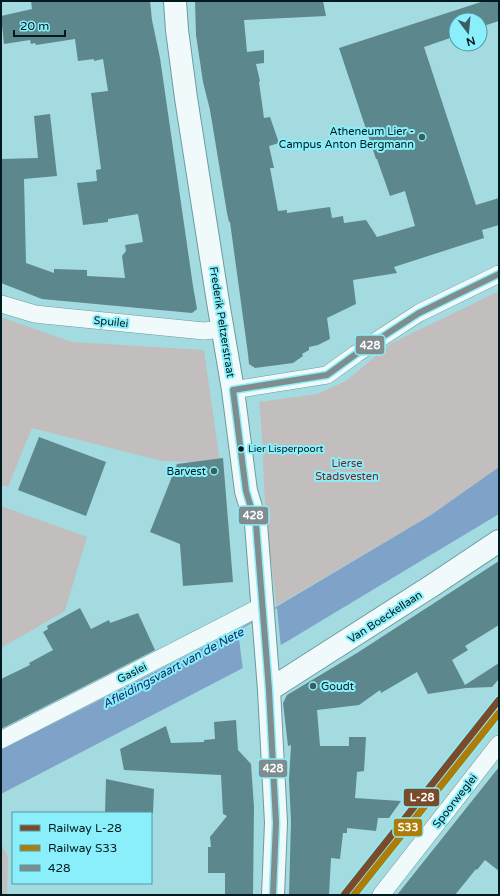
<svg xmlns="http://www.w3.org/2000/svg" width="500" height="896" font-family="'Varela Round',sans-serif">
<rect width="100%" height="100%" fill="#a3dbe1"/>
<path fill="#c2bebe" d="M 499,291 L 499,467 L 431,515 L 276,606 C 275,582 270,558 267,533 C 263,490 264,445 259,402 L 317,394 L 346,381 L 390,344 Z
M 1,317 L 72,342 L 204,350 L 220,463 L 162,461 L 32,428 L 8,487 L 1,485 Z
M 1,506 L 87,537 L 65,611 L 1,648 Z
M 1,843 L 8,857 L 7,895 L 1,895 Z"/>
<path fill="#7fa2c9" d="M 499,467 L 499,514 L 241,669 L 1,794 L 1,750 L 234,632 L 431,515 Z"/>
<path fill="#a3dbe1" d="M 277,608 L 281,648 L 243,670 L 238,631 Z"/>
<path fill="#5c878c" d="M 31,1 L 150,1 L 152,20 L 160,58 L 193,286 L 197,309 L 192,313 L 42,299 L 1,283 L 1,159 L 38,158 L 34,116 L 50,114 L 57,176 L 24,179 L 26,263 L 54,273 L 54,269 L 87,270 L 87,276 L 125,278 L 122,256 L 126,251 L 125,245 L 143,242 L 138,214 L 108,219 L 108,222 L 83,225 L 77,183 L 97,181 L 96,170 L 101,169 L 91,93 L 108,91 L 103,59 L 94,61 L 94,59 L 78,61 L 75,39 L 36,45 L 35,43 L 31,44 L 30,40 L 4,44 L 1,16 L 32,9 Z
M 195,1 L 323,1 L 326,16 L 244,20 L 247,52 L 264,50 L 264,63 L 256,64 L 260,81 L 259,82 L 264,118 L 270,117 L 279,143 L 269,146 L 274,168 L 270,168 L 278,211 L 287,210 L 287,213 L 330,207 L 332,218 L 343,216 L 344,223 L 366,220 L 377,237 L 415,226 L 405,191 L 390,196 L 377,159 L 376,159 L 339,48 L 484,1 L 499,1 L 499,21 L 480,27 L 480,20 L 456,20 L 456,36 L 424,47 L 476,205 L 499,198 L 499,225 L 482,230 L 484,238 L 394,267 L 397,273 L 353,280 L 356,304 L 327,318 L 330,339 L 318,345 L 309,347 L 309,350 L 302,354 L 303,356 L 293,363 L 255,368 L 249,364 L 248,354 L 230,222 L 229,222 L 227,213 L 210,110 L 203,82 L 196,35 Z
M 39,437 L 106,462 L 86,516 L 18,490 Z
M 223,458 L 233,582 L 183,586 L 180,544 L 150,532 L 177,464 Z
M 499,561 L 499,625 L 465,646 L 468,650 L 452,660 L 465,685 L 499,663 L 499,679 L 492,687 L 466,688 L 428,694 L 417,672 L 381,693 L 380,690 L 359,705 L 317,710 L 320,746 L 349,746 L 349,737 L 366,737 L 364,771 L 357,772 L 355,798 L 401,801 L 389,818 L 378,818 L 376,831 L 347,828 L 347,833 L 343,833 L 340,859 L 331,858 L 329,895 L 289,895 L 291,821 L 289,780 L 291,745 L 288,746 L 283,703 L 287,695 L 357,653 Z
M 80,608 L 91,629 L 109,620 L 110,623 L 138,613 L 155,650 L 1,729 L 1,679 L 30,665 L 29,663 L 53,650 L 43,632 L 48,629 L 47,626 Z
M 236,720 L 238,750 L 251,764 L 254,807 L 253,895 L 225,895 L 225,873 L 208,873 L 208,847 L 211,847 L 210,837 L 227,816 L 223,814 L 221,775 L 124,770 L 120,749 L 166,726 L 171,743 L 204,742 L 204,740 L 215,739 L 214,722 Z
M 499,767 L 499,871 L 485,860 L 477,870 L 476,869 L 455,895 L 397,895 Z
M 106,779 L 154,789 L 153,813 L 105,813 Z"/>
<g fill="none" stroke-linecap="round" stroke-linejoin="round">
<g stroke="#6a9ba0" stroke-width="18">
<path id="minor" d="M 1,304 L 35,314 L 44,315 L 204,331 L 222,329
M 233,390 L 327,375 L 356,354 L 419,313 L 499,274
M 1,740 L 262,606
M 381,895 L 499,744"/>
</g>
<g stroke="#6a9ba0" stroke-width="24">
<path id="tertiary" d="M 175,1 L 177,30 L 186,98 L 218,302 L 233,390 L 246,491 L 256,524 L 269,690 L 276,823 L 273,895
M 269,690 L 433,585 L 499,541"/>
</g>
<use href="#minor" stroke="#f1fafa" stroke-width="17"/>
<use href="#tertiary" stroke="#f1fafa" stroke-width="22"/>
<g stroke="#8aeffa" stroke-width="9">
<path id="bus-1" d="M 233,390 L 246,491 L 256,524 L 269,690 L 276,823 L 273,895
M 233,390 L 327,375 L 356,354 L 419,313 L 499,274"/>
</g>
<use href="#bus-1" stroke="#808d8f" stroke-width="6"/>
<g stroke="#8aeffa" stroke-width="10">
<path id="rail-1" d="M 344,895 L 499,700"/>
</g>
<g stroke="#8aeffa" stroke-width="10">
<path id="rail-2" d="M 354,895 L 499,713"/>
</g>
<use href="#rail-1" stroke="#7a4b2a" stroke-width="7"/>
<use href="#rail-2" stroke="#ad7c09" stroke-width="7"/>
</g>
<g fill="#395e63" stroke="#8aeffa" stroke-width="1.5">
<circle cx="422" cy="137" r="4"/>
<circle cx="214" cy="471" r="4"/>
<circle cx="313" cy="686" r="4"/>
</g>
<circle fill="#001b1f" stroke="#8aeffa" stroke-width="1.5" cx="241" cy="449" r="3.5"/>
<g text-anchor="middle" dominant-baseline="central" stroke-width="4" stroke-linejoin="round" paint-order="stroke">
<g font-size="10" fill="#001b1f" stroke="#8aeffa" text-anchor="start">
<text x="248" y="449">Lier Lisperpoort</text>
</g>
<g font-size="11" fill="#001b1f" stroke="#8aeffa" text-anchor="end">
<text x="414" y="131">Atheneum Lier -<tspan x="414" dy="13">Campus Anton Bergmann</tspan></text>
<text x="206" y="471">Barvest</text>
<text x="321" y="686" text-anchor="start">Goudt</text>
</g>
<g font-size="11" fill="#001b1f" stroke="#8aeffa">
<text transform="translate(111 322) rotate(6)">Spuilei</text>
<text transform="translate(222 322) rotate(81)">Frederik Peltzerstraat</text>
<text transform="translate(385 617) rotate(-33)">Van Boeckellaan</text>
<text transform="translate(132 673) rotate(-27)">Gaslei</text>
<text transform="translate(455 801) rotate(-52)">Spoorweglei</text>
</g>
<g font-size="11" fill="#772524" stroke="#8aeffa">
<text x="347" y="463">Lierse<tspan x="347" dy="13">Stadsvesten</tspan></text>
</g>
<g font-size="12" font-style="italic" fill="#142d6d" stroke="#8aeffa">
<text transform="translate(173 668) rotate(-28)">Afleidingsvaart van de Nete</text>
</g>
</g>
<g stroke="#8aeffa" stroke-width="1.5">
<rect x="355" y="335" width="30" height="20" rx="4" fill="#808d8f"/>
<rect x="238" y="506" width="31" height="19" rx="4" fill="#808d8f"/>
<rect x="258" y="759" width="30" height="19" rx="4" fill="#808d8f"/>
<rect x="403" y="788" width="37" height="19" rx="4" fill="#7a4b2a"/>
<rect x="393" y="818" width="30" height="19" rx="4" fill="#ad7c09"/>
</g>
<g font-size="11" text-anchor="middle" font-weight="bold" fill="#fff">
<text x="370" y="349">428</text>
<text x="253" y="519">428</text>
<text x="273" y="772">428</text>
<text x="422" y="801">L-28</text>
<text x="408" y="831">S33</text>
</g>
<rect width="500" height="896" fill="none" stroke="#001b1f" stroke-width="4"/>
<rect x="12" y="812" width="140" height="72" fill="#8aeffa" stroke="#539aa2"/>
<rect x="20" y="825" width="20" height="6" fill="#7a4b2a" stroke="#539aa2"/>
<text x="48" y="832" font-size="12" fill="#001b1f">Railway L-28</text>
<rect x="20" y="845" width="20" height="6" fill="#ad7c09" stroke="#539aa2"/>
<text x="48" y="852" font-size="12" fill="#001b1f">Railway S33</text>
<rect x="20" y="865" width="20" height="6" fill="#808d8f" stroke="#539aa2"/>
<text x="48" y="872" font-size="12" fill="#001b1f">428</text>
<g transform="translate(468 32) rotate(164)"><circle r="19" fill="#8aeffa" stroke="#539aa2"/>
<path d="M0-3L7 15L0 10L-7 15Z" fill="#395e63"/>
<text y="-6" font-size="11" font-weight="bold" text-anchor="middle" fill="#001b1f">N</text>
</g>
<path d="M14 30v6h51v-6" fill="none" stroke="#001b1f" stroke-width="2"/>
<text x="20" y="30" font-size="12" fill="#001b1f" stroke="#8aeffa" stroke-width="3" paint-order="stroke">20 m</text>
</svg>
